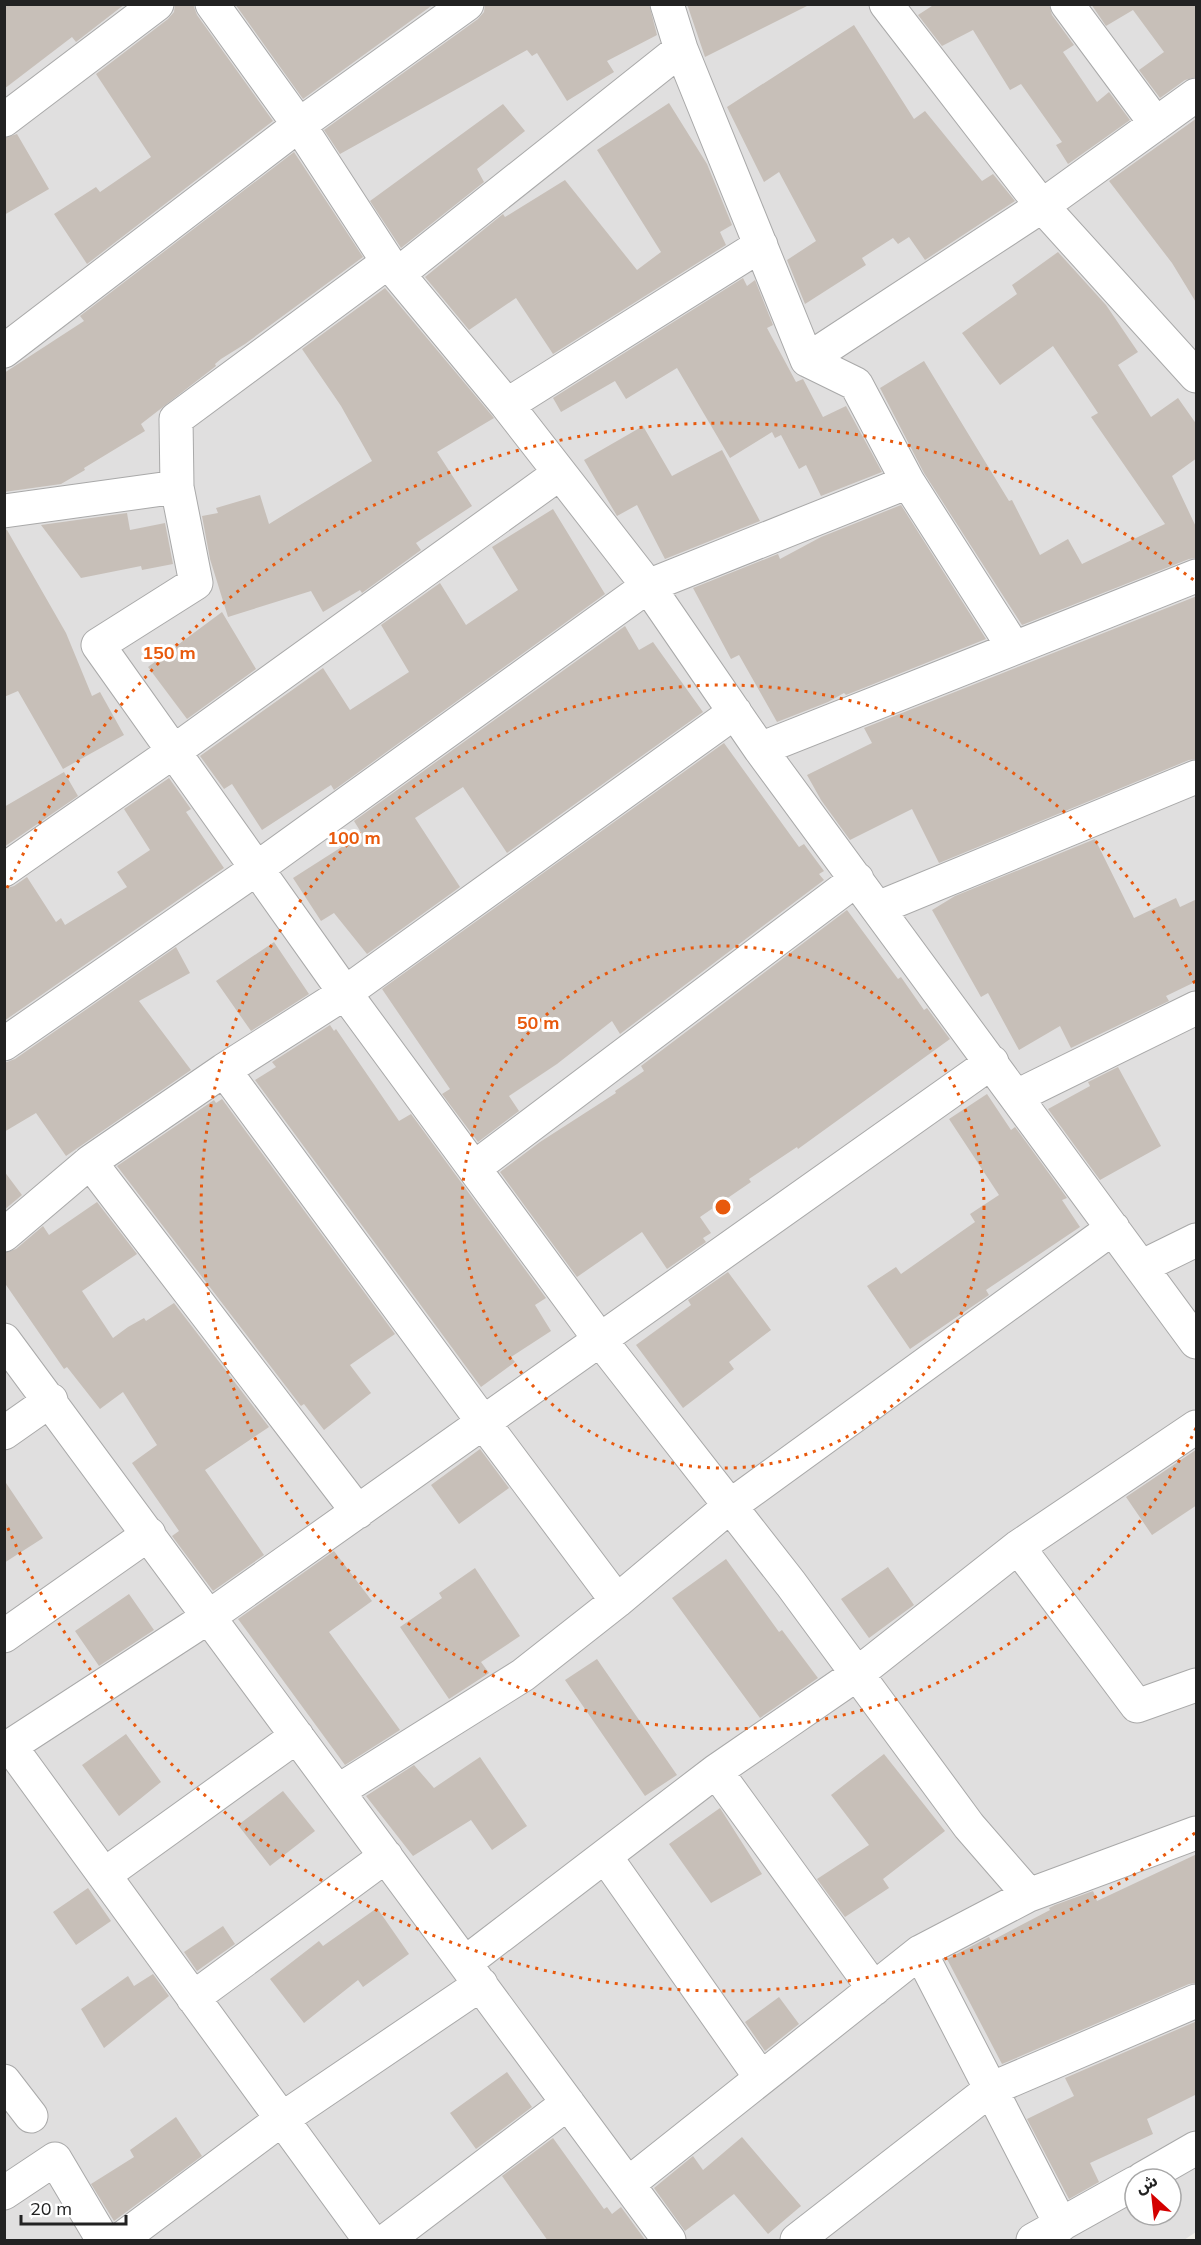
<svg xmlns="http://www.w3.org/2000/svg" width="1201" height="2245" font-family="Mulish,'Noto Sans Arabic',sans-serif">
<rect width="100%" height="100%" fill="#f2efe9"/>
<path fill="#e0dfdf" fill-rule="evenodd" d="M 5,5 L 1196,5 L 1196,2232 L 1184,2240 L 5,2240 ZM 1135,2179 L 1171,2179 L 1171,2215 L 1135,2215 Z"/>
<path fill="#c7bfb8" d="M 4,4 L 125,4 L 76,42 L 72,37 L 4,89 Z
M 175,4 L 193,4 L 197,15 L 273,121 L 87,264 L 54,214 L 96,187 L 100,192 L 151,157 L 96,74 L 168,19 L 174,12 Z
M 235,4 L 434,4 L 303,99 Z
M 485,4 L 649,4 L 657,35 L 607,61 L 614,72 L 567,101 L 537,53 L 532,56 L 527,50 L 340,154 L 324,130 L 478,19 L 484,12 Z
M 687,4 L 811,4 L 705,57 Z
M 935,4 L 1049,4 L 1052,15 L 1074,45 L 1063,52 L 1097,102 L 1109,92 L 1130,120 L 1068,164 L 1056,145 L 1062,142 L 1021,84 L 1010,90 L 973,30 L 942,46 L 918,15 Z
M 1091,4 L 1197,4 L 1197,77 L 1185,80 L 1160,98 L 1139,70 L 1164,52 L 1133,10 L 1106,26 Z
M 854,25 L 914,119 L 925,111 L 982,181 L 993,174 L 1015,201 L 925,260 L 909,237 L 898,244 L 893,238 L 862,258 L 866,265 L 805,304 L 787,260 L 816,241 L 779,172 L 764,182 L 727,107 Z
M 669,103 L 707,164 L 732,225 L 720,232 L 726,245 L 553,354 L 516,298 L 469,330 L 425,277 L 503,214 L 505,217 L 565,180 L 637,270 L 661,252 L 597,150 Z
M 503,104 L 525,131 L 477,169 L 484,182 L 401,248 L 370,201 Z
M 1197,118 L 1197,304 L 1172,263 L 1109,181 Z
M 17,134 L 49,189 L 4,215 L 4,138 Z
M 294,152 L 363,257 L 245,344 L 221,359 L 215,364 L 216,366 L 141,424 L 145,431 L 84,468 L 85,470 L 61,484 L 4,492 L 4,373 L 84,321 L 80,316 Z
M 1058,252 L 1106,305 L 1138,352 L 1118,365 L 1151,417 L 1178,398 L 1197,425 L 1197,458 L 1172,476 L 1197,529 L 1197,558 L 1189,559 L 1022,625 L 924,473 L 880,388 L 924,361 L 1009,501 L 1012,500 L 1040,555 L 1068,539 L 1082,564 L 1165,524 L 1091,417 L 1098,413 L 1053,346 L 1000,385 L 962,333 L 1017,294 L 1012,285 Z
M 743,278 L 747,286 L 755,280 L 773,325 L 767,328 L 796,382 L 803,379 L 823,417 L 846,406 L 882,472 L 821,496 L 806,465 L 799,469 L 781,435 L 775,438 L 772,432 L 730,458 L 677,368 L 626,399 L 615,381 L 561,412 L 553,398 Z
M 385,288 L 494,418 L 437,452 L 472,506 L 416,543 L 421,550 L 362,593 L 360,590 L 323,612 L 311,591 L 228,617 L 210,559 L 202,516 L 218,513 L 216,508 L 260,495 L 269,524 L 372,461 L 341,406 L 302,349 Z
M 643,426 L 672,476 L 722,450 L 760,521 L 665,559 L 637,505 L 617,516 L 584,460 Z
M 901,505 L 986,639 L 846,695 L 844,693 L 828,702 L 777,722 L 739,655 L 731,659 L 693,588 L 778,554 L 780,559 L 821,537 Z
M 553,509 L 605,594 L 334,790 L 331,785 L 262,830 L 232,784 L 224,789 L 200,756 L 323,668 L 350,710 L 409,672 L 381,625 L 440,583 L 466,625 L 518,590 L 492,547 Z
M 127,513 L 130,530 L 165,523 L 173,564 L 142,570 L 141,566 L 81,578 L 41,525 Z
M 4,529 L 7,530 L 66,633 L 92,696 L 100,692 L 124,735 L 63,769 L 18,691 L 4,697 Z
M 1197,596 L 1197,759 L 1189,760 L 939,863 L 912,809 L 850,840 L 821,800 L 807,775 L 872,743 L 864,728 Z
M 222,612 L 256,669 L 187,719 L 148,667 Z
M 625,626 L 639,650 L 653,642 L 703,712 L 507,853 L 463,787 L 415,818 L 460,887 L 367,954 L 334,913 L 321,921 L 293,878 L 362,834 L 354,821 Z
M 724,743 L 799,847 L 804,844 L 824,871 L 819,874 L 824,880 L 620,1034 L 612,1021 L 557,1064 L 509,1096 L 519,1111 L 478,1142 L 442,1094 L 450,1089 L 382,989 Z
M 64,772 L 78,796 L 4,847 L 4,807 Z
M 169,778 L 191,809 L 186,812 L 224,868 L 4,1021 L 4,889 L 14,886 L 27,877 L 56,922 L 61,918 L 65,925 L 127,887 L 117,872 L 150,850 L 124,809 Z
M 1095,839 L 1134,918 L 1176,898 L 1180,907 L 1197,899 L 1197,981 L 1166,996 L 1169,1001 L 1071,1048 L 1060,1026 L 1019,1050 L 988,993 L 981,997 L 932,910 L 955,896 Z
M 847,910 L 898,979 L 901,977 L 924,1010 L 927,1008 L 950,1039 L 798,1149 L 797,1147 L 749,1179 L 751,1182 L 700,1217 L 711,1233 L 703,1238 L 706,1242 L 667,1269 L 642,1232 L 577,1277 L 500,1172 L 540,1142 L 616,1093 L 615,1091 L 644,1071 L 641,1066 Z
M 274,942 L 309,994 L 251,1031 L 216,981 Z
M 176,947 L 190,973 L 139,1001 L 191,1070 L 66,1156 L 36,1113 L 4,1132 L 4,1063 L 15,1059 Z
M 330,1025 L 334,1031 L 336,1029 L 399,1121 L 411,1114 L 546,1298 L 535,1305 L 551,1331 L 511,1357 L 515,1362 L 481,1387 L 255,1080 L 276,1067 L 272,1062 Z
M 1118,1067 L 1161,1146 L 1100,1180 L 1048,1109 L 1090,1086 L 1088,1082 Z
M 987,1094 L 1011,1130 L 1015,1127 L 1067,1198 L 1062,1200 L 1080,1227 L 986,1290 L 989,1295 L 910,1349 L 867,1286 L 896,1267 L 901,1274 L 975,1222 L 970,1214 L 999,1195 L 949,1119 Z
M 222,1099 L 395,1334 L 350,1365 L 371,1393 L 324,1430 L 304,1404 L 301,1406 L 117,1166 L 214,1100 L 216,1103 Z
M 4,1171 L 22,1195 L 4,1210 Z
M 97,1202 L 137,1254 L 82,1291 L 113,1338 L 128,1327 L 144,1318 L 146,1321 L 174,1303 L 269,1427 L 205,1470 L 264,1555 L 213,1591 L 172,1536 L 179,1531 L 132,1463 L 157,1445 L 123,1392 L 100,1409 L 67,1367 L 64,1369 L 4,1282 L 4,1253 L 16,1249 L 43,1226 L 49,1235 Z
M 728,1272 L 771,1330 L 729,1362 L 734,1369 L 683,1408 L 636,1345 L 691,1305 L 688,1300 Z
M 480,1449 L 509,1488 L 459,1524 L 431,1485 Z
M 1197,1449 L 1197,1505 L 1152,1535 L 1126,1497 Z
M 4,1480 L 43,1538 L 4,1563 Z
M 334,1551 L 372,1601 L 329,1632 L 400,1730 L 345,1765 L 238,1619 Z
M 726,1559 L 779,1632 L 782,1630 L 818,1678 L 760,1718 L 672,1598 Z
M 888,1567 L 914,1605 L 869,1638 L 841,1599 Z
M 475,1568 L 520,1636 L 481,1662 L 489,1673 L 449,1699 L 400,1627 L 442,1598 L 439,1593 Z
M 129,1594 L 154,1630 L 99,1666 L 75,1631 Z
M 597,1659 L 677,1775 L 645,1796 L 565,1680 Z
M 126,1734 L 161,1782 L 119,1816 L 82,1765 Z
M 884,1754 L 945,1831 L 883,1879 L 889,1888 L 845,1917 L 817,1879 L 869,1845 L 831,1795 Z
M 480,1757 L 527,1826 L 492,1850 L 471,1820 L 413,1856 L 366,1796 L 414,1765 L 434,1788 Z
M 283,1791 L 315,1831 L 270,1866 L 238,1825 Z
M 720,1808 L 762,1874 L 711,1903 L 669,1844 Z
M 1197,1854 L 1197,1983 L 1189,1984 L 1002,2064 L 947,1959 L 989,1937 L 991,1941 L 1050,1910 L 1049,1908 L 1055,1905 L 1093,1891 L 1097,1901 Z
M 88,1888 L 111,1921 L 76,1945 L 53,1912 Z
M 377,1908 L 409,1954 L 363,1987 L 358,1980 L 304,2023 L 270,1979 L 319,1941 L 323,1946 Z
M 223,1926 L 235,1944 L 197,1971 L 184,1952 Z
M 153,1974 L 169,1996 L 104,2048 L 81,2009 L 128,1976 L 134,1986 Z
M 779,1997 L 799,2024 L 765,2051 L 745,2022 Z
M 1197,2021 L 1197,2094 L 1147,2119 L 1153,2134 L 1090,2163 L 1099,2182 L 1069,2199 L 1027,2119 L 1074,2096 L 1065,2078 Z
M 507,2072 L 532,2107 L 476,2149 L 450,2113 Z
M 176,2117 L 202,2156 L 114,2221 L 91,2184 L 134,2157 L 130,2150 Z
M 742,2137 L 801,2206 L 768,2234 L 734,2194 L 685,2231 L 654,2188 L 693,2156 L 703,2170 Z
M 553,2138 L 604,2209 L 607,2207 L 612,2214 L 621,2207 L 646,2241 L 548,2241 L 502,2176 Z"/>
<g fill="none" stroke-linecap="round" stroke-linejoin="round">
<g stroke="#a9a9a9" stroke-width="35">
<path id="street" d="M 212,4 L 299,125 L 388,262 L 507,405 L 648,586 L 760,749 L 1196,1342
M 667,4 L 681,49 L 807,360 L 856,384 L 908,482 L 1014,648
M 886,4 L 1042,206 L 1196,376
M 1067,4 L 1156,124
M 4,120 L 157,4
M 388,262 L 176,419 L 177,487 L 196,583 L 98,645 L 345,993 L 601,1341 L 791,1584 L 969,1826 L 1029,1895
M 398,274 L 681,49
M 4,351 L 299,125 L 467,4
M 807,360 L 1042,206 L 1196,95
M 507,405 L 761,245
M 4,511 L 177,487
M 760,749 L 1196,576
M 4,870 L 173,752 L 560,473
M 878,908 L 1196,777
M 4,1044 L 256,869 L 648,586 L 908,482
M 224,1070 L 483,1422 L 617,1601
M 1017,1096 L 1196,1008
M 90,1162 L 358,1512
M 474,1168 L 857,879
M 4,1235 L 90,1162 L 224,1070 L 345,993 L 735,712
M 1141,1267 L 1196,1240
M 4,1340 L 669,2240
M 4,1433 L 51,1400
M 1018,1547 L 1137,1706 L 1196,1685
M 4,1636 L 149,1534
M 10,1746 L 370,2240
M 4,1750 L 210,1616 L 992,1062
M 716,1771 L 874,1989
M 338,1791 L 523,1675 L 617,1601 L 730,1506 L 1113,1228
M 605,1856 L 761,2078
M 104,1875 L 297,1736
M 920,1952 L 1061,2225
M 465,1963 L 716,1771 L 857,1674 L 1018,1547 L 1196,1427
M 193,1998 L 386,1856
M 4,2081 L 31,2116
M 1142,2179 L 1196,2148
M 628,2184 L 920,1952 L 1029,1895 L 1196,1833
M 4,2193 L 55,2159 L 103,2240
M 120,2240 L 282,2119 L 481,1984
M 387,2240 L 568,2103
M 797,2240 L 991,2089 L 1196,2001
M 1033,2240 L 1135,2183"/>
</g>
<use href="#street" stroke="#fff" stroke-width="33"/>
</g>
<g fill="none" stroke="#e8590c" stroke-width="3" stroke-dasharray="3 6">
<circle cx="723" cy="1207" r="261"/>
<path d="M1196 1428A522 522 0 1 1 1196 986"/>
<path d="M1195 1833A784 784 0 0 1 7 1526M7 888A784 784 0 0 1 1195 581"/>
</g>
<circle cx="723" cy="1207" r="9" fill="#e8590c" stroke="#fff" stroke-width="3"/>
<g font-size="18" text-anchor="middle" font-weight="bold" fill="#e8590c" stroke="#fff" stroke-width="6" stroke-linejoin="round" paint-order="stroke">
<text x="169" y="659">150 m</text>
<text x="354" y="844">100 m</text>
<text x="538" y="1029">50 m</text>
</g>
<rect width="1201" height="2245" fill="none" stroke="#222222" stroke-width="12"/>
<g transform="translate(1153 2197) rotate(333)"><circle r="28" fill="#ffffff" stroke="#a7a7a7" stroke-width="1.5"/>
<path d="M0-4.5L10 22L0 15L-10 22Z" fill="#d40000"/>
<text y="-9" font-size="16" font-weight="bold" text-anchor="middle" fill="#222222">ش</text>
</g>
<path d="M21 2215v9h105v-9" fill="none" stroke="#222222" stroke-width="3"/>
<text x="30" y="2215" font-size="18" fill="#222222" stroke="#ffffff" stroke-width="4.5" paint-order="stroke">20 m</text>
</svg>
